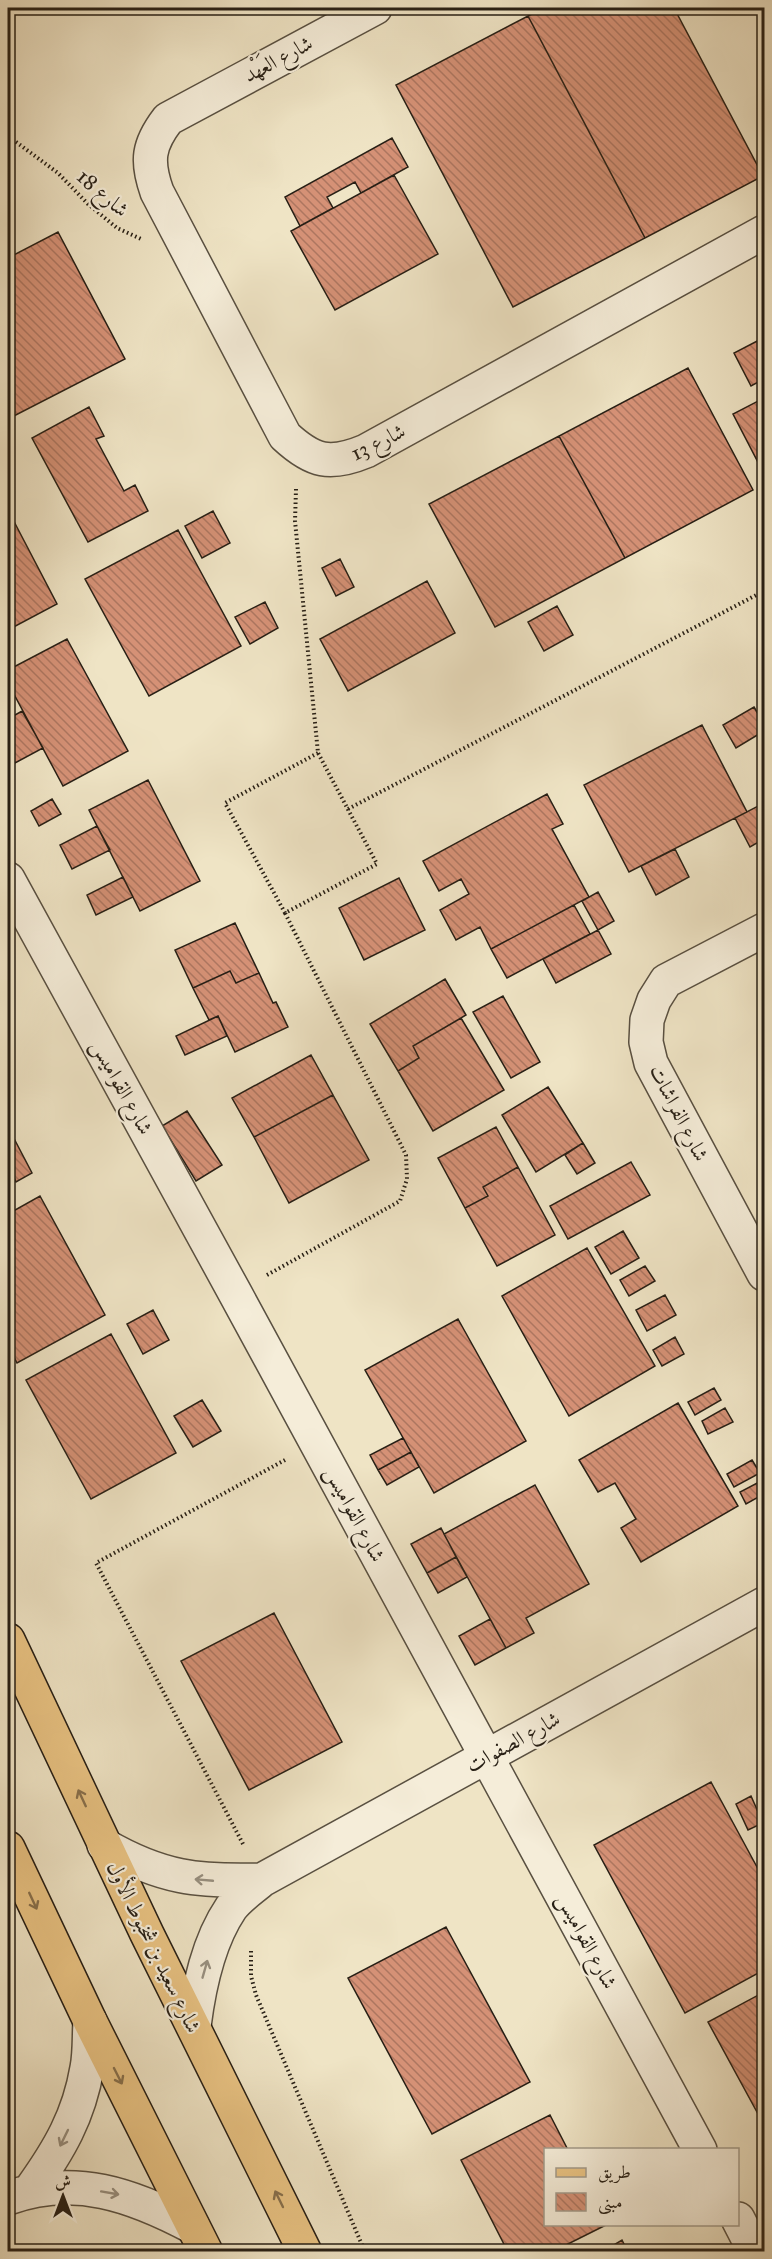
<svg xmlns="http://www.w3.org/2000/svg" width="772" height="2259" font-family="'IM FELL Great Primer',Amiri,serif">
<defs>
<pattern id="building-back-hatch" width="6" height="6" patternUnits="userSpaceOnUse" patternTransform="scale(1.5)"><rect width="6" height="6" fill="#d59176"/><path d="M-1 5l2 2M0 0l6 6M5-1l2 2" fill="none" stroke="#ad7660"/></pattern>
</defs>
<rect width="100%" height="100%" fill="#efe4c5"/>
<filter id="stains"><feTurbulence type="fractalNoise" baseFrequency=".00333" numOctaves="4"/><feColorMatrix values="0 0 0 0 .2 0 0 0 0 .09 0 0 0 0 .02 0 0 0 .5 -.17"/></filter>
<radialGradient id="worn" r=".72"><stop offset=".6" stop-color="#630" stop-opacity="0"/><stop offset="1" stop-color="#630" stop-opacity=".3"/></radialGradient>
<path fill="url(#building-back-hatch)" stroke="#271f15" stroke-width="1.5" d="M 544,8 L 674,8 L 763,176 L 645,238 L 528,16 Z
M 528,16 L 645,238 L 513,307 L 396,85 Z
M 392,138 L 408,167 L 361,193 L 355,182 L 327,197 L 333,208 L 300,226 L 285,197 Z
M 394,175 L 438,254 L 335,310 L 291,231 Z
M 58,232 L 125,359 L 8,419 L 8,258 Z
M 763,338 L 764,379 L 751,386 L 734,353 Z
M 688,368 L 753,490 L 625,558 L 559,436 Z
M 764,398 L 764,474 L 733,414 Z
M 89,407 L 104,436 L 96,439 L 124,491 L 135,485 L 148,511 L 88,542 L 32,438 Z
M 559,436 L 625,558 L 495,627 L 429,504 Z
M 8,510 L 57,604 L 8,630 Z
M 213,511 L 230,543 L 202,558 L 185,526 Z
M 178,530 L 241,646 L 149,696 L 85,579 Z
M 340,559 L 354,587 L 336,596 L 322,568 Z
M 427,581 L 455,633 L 348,691 L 320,639 Z
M 265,602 L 278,628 L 250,644 L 235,617 Z
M 557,606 L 573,635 L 544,651 L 528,622 Z
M 67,639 L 128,751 L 63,786 L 8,683 L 8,670 Z
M 754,707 L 764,724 L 764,731 L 736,748 L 723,725 Z
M 22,711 L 43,748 L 15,763 L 8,748 L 8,719 Z
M 702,725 L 747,812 L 629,872 L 584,785 Z
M 148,780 L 200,881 L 140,911 L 89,810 Z
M 547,794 L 563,824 L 552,829 L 589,897 L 491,949 L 480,927 L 456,940 L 440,910 L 469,894 L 461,879 L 439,891 L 423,861 Z
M 52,799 L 61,814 L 39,826 L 31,811 Z
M 764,803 L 764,839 L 750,847 L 735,818 Z
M 97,826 L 110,850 L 72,869 L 60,845 Z
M 675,849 L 689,877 L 656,895 L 641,866 Z
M 123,877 L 133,897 L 96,915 L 87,895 Z
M 399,878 L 425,930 L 364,960 L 339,908 Z
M 598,892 L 614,921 L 598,930 L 582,901 Z
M 574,905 L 590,934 L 507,978 L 491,949 Z
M 235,923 L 259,973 L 236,983 L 230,971 L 193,988 L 175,950 Z
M 598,930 L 611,954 L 556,983 L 543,959 Z
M 230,971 L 236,983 L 259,973 L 273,1003 L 276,1002 L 288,1027 L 235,1052 L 218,1016 L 209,1020 L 193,988 Z
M 445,979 L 466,1015 L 413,1046 L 419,1058 L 398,1071 L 370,1024 Z
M 503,996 L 540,1062 L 511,1078 L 473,1012 Z
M 218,1016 L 227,1036 L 185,1055 L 176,1036 Z
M 461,1018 L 504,1090 L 433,1131 L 398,1071 L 419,1058 L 413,1046 Z
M 311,1055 L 333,1095 L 254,1137 L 232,1098 Z
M 548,1087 L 583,1143 L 536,1172 L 502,1115 Z
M 333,1095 L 369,1160 L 289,1203 L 254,1137 Z
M 187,1111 L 222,1165 L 196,1181 L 162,1126 Z
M 8,1127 L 32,1173 L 16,1182 L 13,1175 L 8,1178 Z
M 496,1127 L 518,1167 L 483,1187 L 488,1196 L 465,1208 L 438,1158 Z
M 583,1143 L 595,1163 L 577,1174 L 565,1155 Z
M 631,1162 L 650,1195 L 568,1239 L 550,1206 Z
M 518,1167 L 555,1235 L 497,1266 L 465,1208 L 488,1196 L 483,1187 Z
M 40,1196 L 105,1315 L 17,1363 L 8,1345 L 8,1214 Z
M 623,1231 L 639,1258 L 611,1274 L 595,1247 Z
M 587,1248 L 655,1366 L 569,1416 L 502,1296 Z
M 645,1266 L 655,1281 L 629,1296 L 620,1280 Z
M 665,1295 L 676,1315 L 647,1331 L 636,1310 Z
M 153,1310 L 169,1340 L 143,1354 L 127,1324 Z
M 458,1319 L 526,1441 L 434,1493 L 365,1370 Z
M 111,1334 L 176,1453 L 91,1499 L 26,1380 Z
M 675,1337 L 684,1354 L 662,1366 L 653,1350 Z
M 714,1388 L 721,1400 L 695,1415 L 688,1402 Z
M 202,1400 L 221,1431 L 193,1447 L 174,1416 Z
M 678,1403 L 738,1506 L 641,1562 L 621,1528 L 636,1519 L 615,1483 L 598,1492 L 579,1460 Z
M 725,1408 L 733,1422 L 708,1434 L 702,1421 Z
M 403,1438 L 411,1452 L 378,1470 L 370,1455 Z
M 411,1452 L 419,1467 L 387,1485 L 378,1470 Z
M 752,1460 L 760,1473 L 734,1487 L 727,1474 Z
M 763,1480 L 764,1494 L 746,1504 L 740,1492 Z
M 535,1485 L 589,1584 L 526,1618 L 534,1633 L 506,1648 L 444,1534 Z
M 441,1528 L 456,1557 L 427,1573 L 411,1544 Z
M 456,1557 L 467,1577 L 438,1593 L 427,1573 Z
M 274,1613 L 342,1742 L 249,1790 L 181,1661 Z
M 490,1619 L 506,1648 L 475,1665 L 459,1636 Z
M 711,1782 L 764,1880 L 764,1970 L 685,2013 L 594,1845 Z
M 751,1796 L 763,1823 L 748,1830 L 736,1804 Z
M 446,1927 L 530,2082 L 432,2134 L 348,1978 Z
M 764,1992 L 764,2125 L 708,2022 Z
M 550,2115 L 568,2150 L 546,2150 L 546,2224 L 606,2225 L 552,2252 L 508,2252 L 461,2160 Z
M 622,2240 L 628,2252 L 602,2252 Z"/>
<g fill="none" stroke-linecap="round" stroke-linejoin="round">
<g stroke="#595041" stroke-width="36">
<path id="minor" d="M 375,8 L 168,119 C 148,145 146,161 157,192 L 285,436 C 313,462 330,466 366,451 L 764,232
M 8,879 L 235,1293 L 700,2150
M 764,930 L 666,981 L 654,1000 L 647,1020 L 646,1042 L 651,1063 L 764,1274
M 104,1845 C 161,1878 198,1882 262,1880
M 194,2026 C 199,1986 208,1942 231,1908 C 239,1897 253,1888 262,1880 L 764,1604
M 31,2189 C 59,2150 79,2116 87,2068 C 90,2053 89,2036 90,2021
M 8,2198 C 74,2174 133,2195 193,2227
M 738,2219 L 755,2252"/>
</g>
<g stroke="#271f15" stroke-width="36">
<path id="major" d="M 8,1640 L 147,1934 L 305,2252
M 8,1848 L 90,2021 L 206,2252"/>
</g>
<path stroke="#271f15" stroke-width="4" stroke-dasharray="1.5 3" stroke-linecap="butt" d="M 8,138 L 12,139 L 58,173 L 88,204 L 117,228 L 141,239
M 296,489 L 295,521 L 318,753 L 377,864 L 285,913 L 225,803 L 318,753
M 348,809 L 764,591
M 267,1275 L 400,1201 L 407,1179 L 406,1155 L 285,913
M 243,1844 L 96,1563 L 285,1460
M 251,1951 L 251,1976 L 256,1995 L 365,2252"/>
<use href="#minor" stroke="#f5edd9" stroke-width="33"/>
<use href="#major" stroke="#e8c282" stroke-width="33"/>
</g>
<defs><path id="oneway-shaft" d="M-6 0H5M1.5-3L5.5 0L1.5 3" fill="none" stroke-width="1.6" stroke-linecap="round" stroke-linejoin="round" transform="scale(1.5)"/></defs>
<g stroke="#88704c">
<use href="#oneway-shaft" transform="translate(82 1798) rotate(-115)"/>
<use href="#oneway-shaft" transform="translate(33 1901) rotate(65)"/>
<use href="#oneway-shaft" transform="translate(118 2076) rotate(63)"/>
<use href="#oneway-shaft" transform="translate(279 2199) rotate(-116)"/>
</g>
<g stroke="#989081">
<use href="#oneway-shaft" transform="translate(204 1880) rotate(-175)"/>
<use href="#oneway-shaft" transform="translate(205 1969) rotate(-74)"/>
<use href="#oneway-shaft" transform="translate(64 2138) rotate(116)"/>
<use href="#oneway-shaft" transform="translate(110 2193) rotate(10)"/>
</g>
<g text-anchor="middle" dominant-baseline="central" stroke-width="4.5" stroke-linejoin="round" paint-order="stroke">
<g font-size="21" fill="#271f15" stroke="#f5edd9">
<text transform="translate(278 59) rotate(-28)">شارع العَهْد</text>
<text transform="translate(103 193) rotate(41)">شارع 18</text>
<text transform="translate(378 442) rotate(-26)">شارع 13</text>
<text transform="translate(122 1087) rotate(61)">شارع القواميس</text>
<text transform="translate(679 1113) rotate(63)">شارع الفراشات</text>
<text transform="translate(355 1514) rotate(62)">شارع القواميس</text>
<text transform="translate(513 1742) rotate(-29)">شارع الصفوات</text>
<text transform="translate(587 1941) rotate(62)">شارع القواميس</text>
<text transform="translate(154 1947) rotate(64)">شارع سعيد بن شخبوط الأول</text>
</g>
</g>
<rect width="772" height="2259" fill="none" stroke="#efe4c5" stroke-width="30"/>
<rect x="9" y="9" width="754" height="2241" fill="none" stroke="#271f15" stroke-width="3"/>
<rect x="15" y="15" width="742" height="2229" fill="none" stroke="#271f15" stroke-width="1.5"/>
<rect x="544" y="2148" width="195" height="78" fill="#f5edd9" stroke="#a39b8b" stroke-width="1.5"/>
<rect x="556" y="2168" width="30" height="9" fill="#e8c282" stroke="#a39b8b" stroke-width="1.5"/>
<text x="598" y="2178" font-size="18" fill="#271f15">طريق</text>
<rect x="556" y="2193" width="30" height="18" fill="url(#building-back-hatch)" stroke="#a39b8b" stroke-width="1.5"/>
<text x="598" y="2208" font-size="18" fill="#271f15">مبنى</text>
<g transform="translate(63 2196)" stroke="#f5edd9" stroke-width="4.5" paint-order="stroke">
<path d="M0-4.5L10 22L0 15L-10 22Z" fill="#271f15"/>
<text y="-9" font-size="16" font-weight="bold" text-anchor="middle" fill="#271f15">ش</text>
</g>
<rect width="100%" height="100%" filter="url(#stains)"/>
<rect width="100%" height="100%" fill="url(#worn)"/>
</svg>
